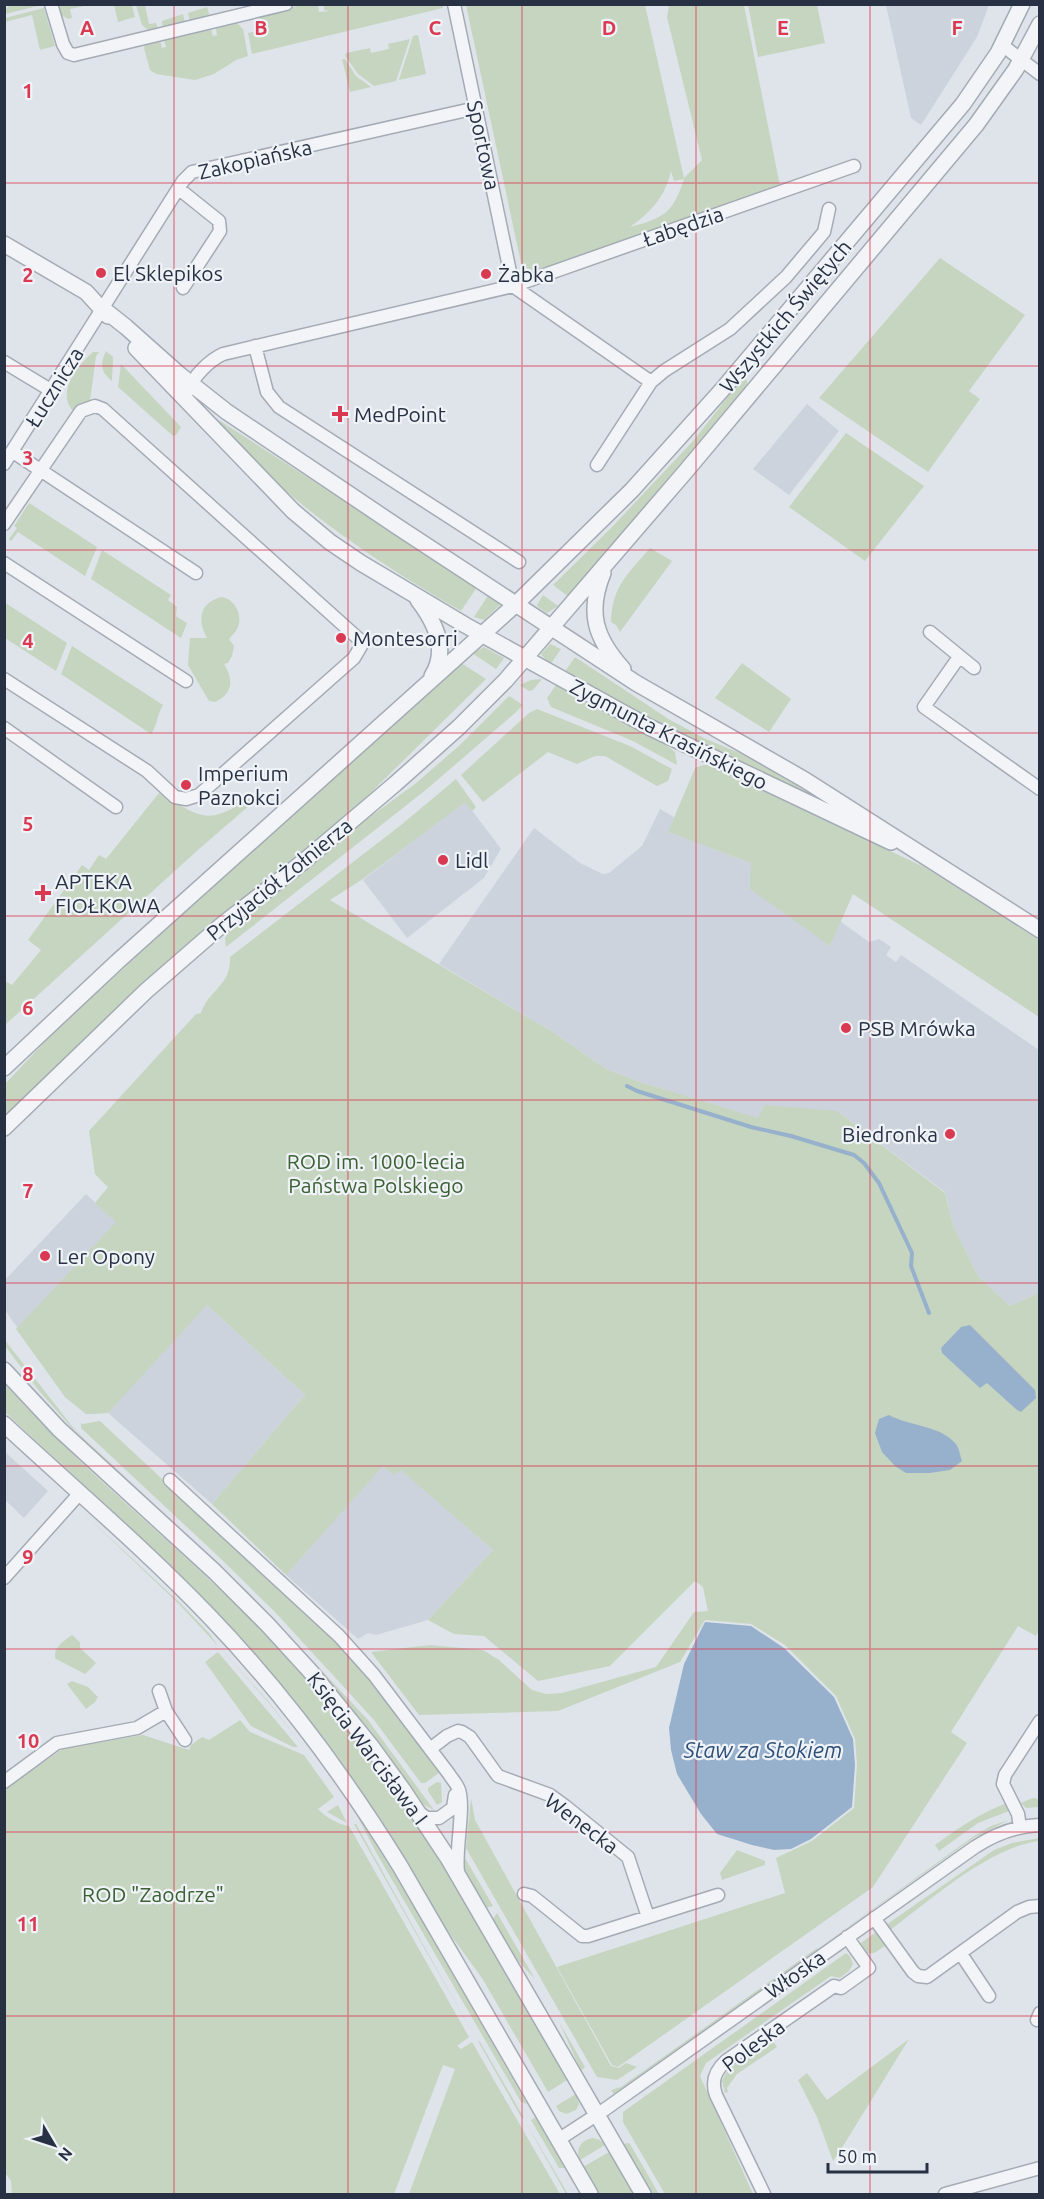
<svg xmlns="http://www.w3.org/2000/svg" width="1044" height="2199" font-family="Ubuntu,sans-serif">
<rect width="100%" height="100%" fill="#dfe4ea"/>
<path fill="#cdd3dc" d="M 886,5 L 989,5 L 977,37 L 921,125 L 911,118 Z
M 807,404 L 839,431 L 789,495 L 753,469 Z
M 465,801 L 501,849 L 484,878 L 407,938 L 363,880 Z
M 660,809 L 674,817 L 669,832 L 751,863 L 830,946 L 840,921 L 869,942 L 879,939 L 891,947 L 886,955 L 896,962 L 901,955 L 1039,1050 L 1039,1293 L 1010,1306 L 978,1276 L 953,1225 L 945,1192 L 837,1111 L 758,1119 L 640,1082 L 606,1069 L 551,1031 L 439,964 L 534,828 L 580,863 L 603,874 L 609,873 L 642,846 Z
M 86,1194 L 305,1395 L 212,1504 L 108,1413 L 86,1414 L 65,1397 L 5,1310 L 5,1280 Z
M 5,1452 L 48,1491 L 24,1518 L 5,1500 Z
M 383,1465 L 401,1469 L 493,1550 L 428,1620 L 376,1635 L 368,1633 L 358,1639 L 286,1575 Z"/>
<path fill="#c5d5c0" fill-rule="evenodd" d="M 11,4 L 42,4 L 42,5 L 5,14 L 5,9 Z
M 324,4 L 353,5 L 354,6 L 361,4 L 442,4 L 443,8 L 252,54 L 248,33 L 257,31 L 256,24 L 260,14 L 302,5 L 318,5 L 319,12 L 330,11 L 324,10 Z
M 57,5 L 89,5 L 70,9 L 72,18 L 69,19 L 62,16 Z
M 114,5 L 132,5 L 135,17 L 118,22 Z
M 136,5 L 145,5 L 149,24 L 156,23 L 158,30 L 149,31 L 142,25 Z
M 466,5 L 645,5 L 684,178 L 702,160 L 667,17 L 669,5 L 744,5 L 780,186 L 524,277 ZM 671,171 L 674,181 L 684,179 C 673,213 664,218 630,227 C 651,212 665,197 671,171 Z
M 748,5 L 817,5 L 825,43 L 758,57 Z
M 207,7 L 210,17 L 190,22 L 188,13 Z
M 44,8 L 55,46 L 40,50 L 32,15 L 5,22 L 5,18 Z
M 183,14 L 185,23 L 163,29 L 162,21 Z
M 234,20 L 243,29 L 248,56 L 236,60 L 214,74 L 195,80 L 156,74 L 150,70 L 144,48 L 145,45 L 159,37 L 162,48 L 166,47 L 163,36 L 210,26 L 213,36 L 217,35 L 215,24 Z
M 418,35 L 426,74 L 399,80 L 413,36 Z
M 410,39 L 396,81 L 374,86 L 358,74 L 345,56 L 346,53 L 370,48 L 371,53 L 389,49 L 388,44 Z
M 342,59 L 345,59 L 356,76 L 371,87 L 350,92 Z
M 940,258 L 1025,315 L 969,391 L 980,399 L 928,472 L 819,398 Z
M 106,351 L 113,357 L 112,381 C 100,372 100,363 106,351 Z
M 93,352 L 99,352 L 96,356 L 90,401 L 72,410 C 57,391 78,365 93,352 Z
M 121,364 L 181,427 L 176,435 L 173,436 L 118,387 Z
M 745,375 L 748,385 L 574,592 L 569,597 L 553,585 L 610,529 L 694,440 Z
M 211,415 L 477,587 L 461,611 C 395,573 329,530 272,479 C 250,459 231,437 211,415 Z
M 846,433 L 924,486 L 865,561 L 789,507 Z
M 29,503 L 97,547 L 85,576 L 18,532 L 11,541 L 9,539 L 17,528 L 14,526 Z
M 650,548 L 672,561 L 620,632 L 616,625 L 611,622 C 612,586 628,574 650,548 Z
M 102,550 L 171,595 L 168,600 L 177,607 L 176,616 L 187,623 L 181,638 L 91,579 Z
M 489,594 L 500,604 L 499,606 L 484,620 L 474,617 Z
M 543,595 L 558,606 L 547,613 L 538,607 L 537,605 Z
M 221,597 C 234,598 243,614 238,627 C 236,632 232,635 229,639 L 234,646 L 232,656 L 228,663 L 224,664 C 234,680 233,694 215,702 L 209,701 L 188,665 L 190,638 L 207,638 C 197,621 199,603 221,597 Z
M 4,602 L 67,643 L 56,671 L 5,638 Z
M 550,644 L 561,649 L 550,665 L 541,654 Z
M 72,646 L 163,705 C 157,714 158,724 151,734 L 61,674 Z
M 484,647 L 504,658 L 496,669 L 472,653 Z
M 575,657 L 670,720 L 706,739 L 756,760 L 812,795 L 675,732 L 564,673 Z
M 461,663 L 486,679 L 337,826 L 5,1119 L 5,1084 L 59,1027 Z
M 742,663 L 791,699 L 769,732 L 715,698 Z
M 542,679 L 533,690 L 529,691 L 520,685 L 531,680 Z
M 556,685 L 665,744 L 675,752 L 677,765 L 633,741 L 551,707 L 547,698 Z
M 509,696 L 523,705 L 515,713 L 427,789 L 226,947 L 225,938 L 231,928 L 363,822 L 415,784 L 460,745 Z
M 537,709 L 630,746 L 672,769 L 668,781 L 657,786 L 605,756 L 595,756 L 577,764 L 548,752 L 483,802 L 461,775 L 529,713 Z
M 703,765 L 708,765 L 924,867 L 1039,940 L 1039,1017 L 853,894 L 830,946 L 750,889 L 751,863 L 668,832 L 695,768 Z
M 456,779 L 476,807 L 472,811 L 465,802 L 363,879 L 330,900 L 551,1031 L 606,1069 L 640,1082 L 758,1118 L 765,1105 L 837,1111 L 945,1193 L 953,1225 L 978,1276 L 1010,1306 L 1039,1293 L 1039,1630 L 1036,1636 L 1018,1626 L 951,1732 L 967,1743 L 873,1887 L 618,2067 L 612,2065 L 557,1967 L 785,1893 L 776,1858 L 812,1841 L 854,1808 L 857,1765 L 855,1739 L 836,1696 L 785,1645 L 751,1624 L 705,1620 L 680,1662 L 558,1711 L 419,1715 L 371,1652 L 430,1645 L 483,1650 L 499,1660 L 532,1690 L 546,1694 L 562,1693 L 656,1667 L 694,1612 L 708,1611 L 703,1587 L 695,1581 L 610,1666 L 538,1681 L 484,1636 L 454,1634 L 428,1620 L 493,1550 L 401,1470 L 394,1475 L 383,1466 L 286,1575 L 212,1504 L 305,1395 L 207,1305 L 108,1413 L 86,1414 L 65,1397 L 16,1329 L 116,1222 L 95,1203 L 108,1187 L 95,1174 L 89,1131 L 196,1014 L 201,1013 C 209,989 231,986 230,957 L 401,825 Z
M 159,793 C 204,819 207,826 253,796 L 258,798 L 199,849 L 5,1025 L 5,981 L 12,985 L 41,950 L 28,940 L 82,865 L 89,870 L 99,855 L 106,859 Z
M 4,1339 L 75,1430 L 248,1592 L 368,1720 L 434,1810 L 424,1805 L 371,1731 L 293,1640 L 238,1583 L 72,1428 L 40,1392 L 5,1346 Z
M 4,1383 C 91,1482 199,1560 287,1658 C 332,1707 373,1759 410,1814 C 468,1899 516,1991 567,2080 L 548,2092 L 482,1978 L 444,1926 L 382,1821 L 338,1757 L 284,1688 L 241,1638 L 182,1577 L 5,1412 Z
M 100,1421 L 330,1636 L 364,1672 L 440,1772 L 425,1783 L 421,1783 L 374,1720 L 275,1612 L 219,1557 L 81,1428 L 81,1423 L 83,1424 Z
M 82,1512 L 180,1603 L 209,1633 L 218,1646 L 179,1604 Z
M 72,1635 L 80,1642 L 80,1648 L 96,1663 L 85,1674 L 56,1659 C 51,1649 65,1640 72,1635 Z
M 221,1649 L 269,1702 L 302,1745 L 269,1703 Z
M 218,1652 L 298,1747 L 293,1747 L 251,1726 L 205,1662 Z
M 72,1681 L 88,1687 L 98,1697 L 95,1702 L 86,1709 L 67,1684 Z
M 240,1720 L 250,1732 L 304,1755 L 334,1797 L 318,1809 C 324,1816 339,1825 349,1826 L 469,2037 L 457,2046 L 461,2049 L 472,2042 L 560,2194 L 409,2194 L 455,2069 L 443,2065 L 394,2194 L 12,2194 L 11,2181 L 4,2171 L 4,1790 L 64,1748 L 143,1735 L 189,1750 L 191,1745 L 202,1737 L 209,1740 Z
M 437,1782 L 441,1783 L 442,1802 L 437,1805 L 428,1791 L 428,1788 Z
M 471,1798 L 475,1820 L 611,2066 L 619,2068 L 626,2063 L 637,2067 L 617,2080 L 597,2077 L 466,1848 Z
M 1033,1798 L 1039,1799 L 1039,1807 L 1026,1808 L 1021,1803 Z
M 1007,1803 L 1009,1811 L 978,1823 L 939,1851 L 935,1845 C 958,1828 980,1813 1007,1803 Z
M 338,1805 L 347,1823 L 327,1812 Z
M 352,1806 L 418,1912 L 527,2104 L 521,2102 L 377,1854 Z
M 1009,1820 L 975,1837 L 824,1944 L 974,1836 L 991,1826 Z
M 354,1824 L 356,1824 L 473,2034 Z
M 1039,1838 L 1039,1841 C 990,1847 929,1901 889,1931 L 886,1925 L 994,1850 L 1012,1843 Z
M 737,1850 L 765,1861 L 765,1865 L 722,1880 L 720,1873 Z
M 462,1853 L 493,1906 L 486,1908 L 464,1868 Z
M 497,1913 L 535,1979 L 517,1960 L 493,1919 Z
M 876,1932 L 878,1934 L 893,1955 L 885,1946 L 874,1953 L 866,1953 L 861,1943 Z
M 817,1948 L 818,1949 L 614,2094 L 611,2090 L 621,2087 Z
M 846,1953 L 850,1956 L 853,1964 L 849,1971 L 840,1978 L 831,1976 L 706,2063 L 700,2076 L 753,2194 L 665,2194 L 623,2122 L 623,2112 Z
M 559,2022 L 585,2067 L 581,2071 Z
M 909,2039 L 840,2151 L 833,2161 L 817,2117 L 798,2080 L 807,2073 L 827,2100 Z
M 772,2040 L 777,2047 L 737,2074 L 727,2088 L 728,2092 L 725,2093 L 722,2081 L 728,2069 Z
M 478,2041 L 480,2042 L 524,2118 L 521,2117 Z
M 576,2094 L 579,2104 L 576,2110 L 566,2114 L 559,2111 L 556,2106 Z
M 536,2117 L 565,2168 L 559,2168 L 531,2120 Z
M 526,2123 L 568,2194 L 566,2194 Z
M 593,2138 L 600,2140 L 605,2145 L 580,2160 C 575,2149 581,2140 593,2138 Z
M 628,2143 L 630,2144 L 659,2194 L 653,2194 L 623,2144 Z
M 609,2152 L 634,2194 L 599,2194 L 583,2167 Z"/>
<path fill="#97b1cd" d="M 970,1325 L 1035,1390 L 1036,1398 L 1021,1412 L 1017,1410 L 987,1383 L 980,1388 L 942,1353 L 941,1348 L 961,1327 Z
M 889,1415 C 909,1426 939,1425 955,1443 C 959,1447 960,1455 962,1461 L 950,1470 L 930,1473 L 906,1473 L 895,1466 L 882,1452 L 875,1433 L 879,1419 Z
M 705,1622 L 751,1626 L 784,1648 L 834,1697 L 853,1739 L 855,1765 L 852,1807 L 811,1839 L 791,1849 L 774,1850 L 752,1845 L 717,1834 L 701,1814 L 677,1774 L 671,1750 L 669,1728 L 684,1664 Z"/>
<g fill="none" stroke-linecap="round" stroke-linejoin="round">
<path stroke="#97b1cd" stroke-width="4" d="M 627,1086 L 637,1091 L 751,1127 L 791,1136 L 854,1155 L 864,1163 L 879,1183 L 912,1253 L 911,1266 L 929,1313"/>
<g stroke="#a4abb5" stroke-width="15">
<path id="minor" d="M 51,4 L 63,44 L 68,53 L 74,55 L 286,4
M 454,4 L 513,286
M 1002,45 L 1040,74
M 179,189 L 219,221 L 220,231 L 183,288
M 513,286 L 651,382
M 255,346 L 267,392 L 279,407 L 519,562
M 4,362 L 52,391
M 189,390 C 193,376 210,360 223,354 L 513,286 L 854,166
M 13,452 L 196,573
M 4,464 L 183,181 L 192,172 L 476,108
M 597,465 L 651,382 L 664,371 L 730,329 L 786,277 L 824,232 L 829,209
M 4,524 L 81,411 L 95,406 L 103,409 L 361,641 L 361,646 L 354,658 L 199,795 L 186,799 L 175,797 L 147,771 L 4,679
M 4,563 L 186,681
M 930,632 L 974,668
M 959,657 L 924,707 L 1040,789
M 4,728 L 116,807
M 170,1480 L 339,1636 L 374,1675 L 449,1774 C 452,1779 457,1784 459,1790 C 465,1809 455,1849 458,1873
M 4,1578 L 80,1493
M 159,1691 L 166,1711 L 185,1740
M 430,1749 L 447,1736 L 458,1731 L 462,1732 L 470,1737 L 498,1776 L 550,1795 L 565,1806 L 628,1857 L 648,1917
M 4,1782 L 57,1743 L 137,1728 L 166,1711
M 418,1812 L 427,1818 L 439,1818 L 453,1808 L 455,1795
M 1020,1827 L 1018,1814 L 1003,1784 L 1005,1775 L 1040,1721
M 524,1894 L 532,1896 L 582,1936 L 588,1936 L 718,1895
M 874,1918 L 913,1972 L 918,1976 L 927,1977 L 1017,1912 L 1029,1907 L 1040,1906
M 961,1954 L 989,1996
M 1037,2020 L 1040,2013
M 558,2140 L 604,2110 L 975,1847 C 995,1834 1016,1826 1040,1825
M 764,2194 L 716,2095 C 711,2081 715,2071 726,2061 L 834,1986 L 841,1988 L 869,1968 L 847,1937
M 945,2194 L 1040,2168"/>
</g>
<g stroke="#a4abb5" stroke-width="18">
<path id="tertiary" d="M 4,244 L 86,292 L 108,316
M 102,308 L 126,327 L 180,375 L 227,412 L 398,527 L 636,683 L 805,780 L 1040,930
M 136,348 L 293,511 L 330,542 L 361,563 L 465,625 L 649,727 L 891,842
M 603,573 C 587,612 595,638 623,669
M 418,600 C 435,622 449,650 432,676
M 4,1068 L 117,962 L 516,604 L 632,490 L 721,391 L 963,104 L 998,53 L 1022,4
M 4,1128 L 146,991 L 223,924 L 303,862 L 395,784 L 459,727 L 506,680 L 686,471 L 976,125 L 1016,69 L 1040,24
M 4,1370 L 59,1429 L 215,1572 L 267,1624 L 310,1671 L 371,1746 L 403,1790 L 448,1858 L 643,2194
M 4,1424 C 73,1488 145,1549 210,1617 C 283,1693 345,1777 400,1866 L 590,2194"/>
</g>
<use href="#minor" stroke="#f3f4f8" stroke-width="12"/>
<use href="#tertiary" stroke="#f3f4f8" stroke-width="15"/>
</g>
<path fill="none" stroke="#da3952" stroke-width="1.5" stroke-opacity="0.55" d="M 174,4 L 174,2194M 348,4 L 348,2194M 522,4 L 522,2194M 696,4 L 696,2194M 870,4 L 870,2194M 4,183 L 1040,183M 4,366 L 1040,366M 4,550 L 1040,550M 4,733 L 1040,733M 4,916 L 1040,916M 4,1100 L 1040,1100M 4,1283 L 1040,1283M 4,1466 L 1040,1466M 4,1649 L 1040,1649M 4,1832 L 1040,1832M 4,2016 L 1040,2016"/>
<g fill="#da3952" stroke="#eff3f7" stroke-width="2">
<circle cx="101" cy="273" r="6"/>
<circle cx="486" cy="274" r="6"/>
<path d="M337 405h6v6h6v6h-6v6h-6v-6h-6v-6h6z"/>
<circle cx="341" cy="638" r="6"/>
<circle cx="186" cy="785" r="6"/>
<circle cx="443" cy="860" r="6"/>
<path d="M40 884h6v6h6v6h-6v6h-6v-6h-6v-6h6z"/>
<circle cx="846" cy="1028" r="6"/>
<circle cx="950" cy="1134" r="6"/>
<circle cx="45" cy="1256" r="6"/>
</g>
<g text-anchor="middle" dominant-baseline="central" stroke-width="4.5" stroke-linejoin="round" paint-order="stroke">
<g font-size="21" fill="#273143" stroke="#eff3f7">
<text transform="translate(484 145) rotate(78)">Sportowa</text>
<text transform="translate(255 159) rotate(-13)">Zakopiańska</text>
<text transform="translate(683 226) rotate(-19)">Łabędzia</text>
<text transform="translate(785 316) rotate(-50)">Wszystkich Świętych</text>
<text transform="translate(54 387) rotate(-58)">Łucznicza</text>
<text transform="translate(669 734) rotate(27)">Zygmunta Krasińskiego</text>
<text transform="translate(279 879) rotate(-39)">Przyjaciół Żołnierza</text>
<text transform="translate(368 1748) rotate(53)">Księcia Warcisława I</text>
<text transform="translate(582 1823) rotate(37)">Wenecka</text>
<text transform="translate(795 1974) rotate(-35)">Włoska</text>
<text transform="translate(753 2045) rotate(-37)">Poleska</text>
</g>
<g font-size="21" fill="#273143" stroke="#eff3f7" text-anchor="start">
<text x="113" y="273">El Sklepikos</text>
<text x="498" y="274">Żabka</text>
<text x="354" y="414">MedPoint</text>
<text x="353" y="638">Montesorri</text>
<text x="198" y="773">Imperium<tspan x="198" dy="24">Paznokci</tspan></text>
<text x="455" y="860">Lidl</text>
<text x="55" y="881">APTEKA<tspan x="55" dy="24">FIOŁKOWA</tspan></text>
<text x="858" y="1028">PSB Mrówka</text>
<text x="938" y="1134" text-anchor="end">Biedronka</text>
<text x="57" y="1256">Ler Opony</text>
</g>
<g font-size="21" fill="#3b6033" stroke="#eff3f7">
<text x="376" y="1161">ROD im. 1000-lecia<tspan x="376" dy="24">Państwa Polskiego</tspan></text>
<text x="153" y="1894">ROD "Zaodrze"</text>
</g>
<g font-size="22" font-style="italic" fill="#2d507a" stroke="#eff3f7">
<text x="763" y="1749">Staw za Stokiem</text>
</g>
</g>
<g font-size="20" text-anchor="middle" font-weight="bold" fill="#da3952" stroke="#eff3f7" stroke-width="4.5" stroke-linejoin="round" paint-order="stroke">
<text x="87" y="35">A</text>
<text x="261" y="35">B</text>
<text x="435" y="35">C</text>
<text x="609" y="35">D</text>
<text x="783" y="35">E</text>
<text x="957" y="35">F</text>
<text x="28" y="98">1</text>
<text x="28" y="282">2</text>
<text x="28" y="465">3</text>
<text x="28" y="648">4</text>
<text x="28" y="831">5</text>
<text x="28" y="1015">6</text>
<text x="28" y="1198">7</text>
<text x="28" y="1381">8</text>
<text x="28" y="1564">9</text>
<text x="28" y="1748">10</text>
<text x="28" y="1931">11</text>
</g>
<rect width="1044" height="2199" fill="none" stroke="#273143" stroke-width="12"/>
<g transform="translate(54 2145) rotate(129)" stroke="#eff3f7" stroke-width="4.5" paint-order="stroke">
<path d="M0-4.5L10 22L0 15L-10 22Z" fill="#273143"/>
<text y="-9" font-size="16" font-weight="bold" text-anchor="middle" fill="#273143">N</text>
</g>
<path d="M828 2163v9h99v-9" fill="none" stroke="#273143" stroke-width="3"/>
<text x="837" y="2163" font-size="18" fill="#273143" stroke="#eff3f7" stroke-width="4.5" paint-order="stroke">50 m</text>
</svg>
